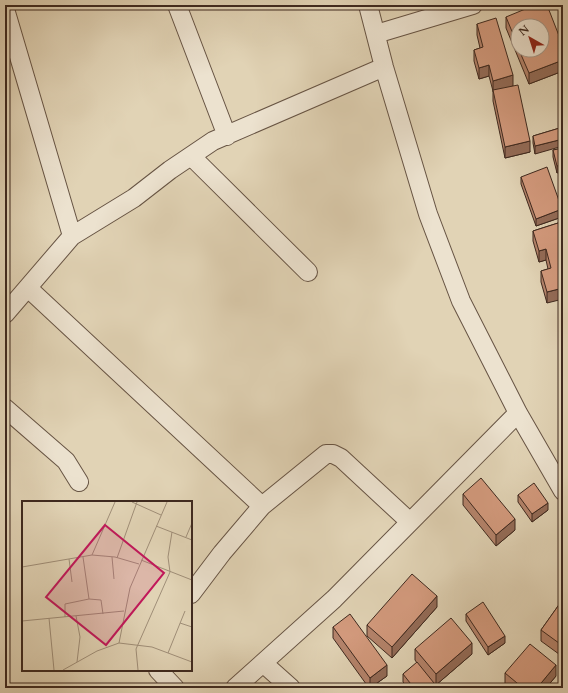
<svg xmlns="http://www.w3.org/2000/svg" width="568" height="693" font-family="Cardo,serif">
<rect width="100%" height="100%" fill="#e1d3b5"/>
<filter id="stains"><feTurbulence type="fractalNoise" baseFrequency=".005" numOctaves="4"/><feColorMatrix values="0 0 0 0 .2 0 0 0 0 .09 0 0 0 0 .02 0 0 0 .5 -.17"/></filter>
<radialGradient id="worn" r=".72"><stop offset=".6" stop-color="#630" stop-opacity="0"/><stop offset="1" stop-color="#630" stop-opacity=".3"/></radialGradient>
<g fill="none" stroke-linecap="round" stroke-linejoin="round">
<g stroke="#675444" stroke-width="20">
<path id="minor" d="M 177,5 L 227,136
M 368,5 L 384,67 L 428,214 L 461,301 L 518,413 L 563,491
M 5,9 L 72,236 L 134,198 L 170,170 L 213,141 L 384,67
M 376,34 L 473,5
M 191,156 L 308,272
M 28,288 L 262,506
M 5,314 L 72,236
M 5,408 L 66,461 L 79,482
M 191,594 L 222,553 L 262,506 L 326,454 L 333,454 L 341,458 L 410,522
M 263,663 L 291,688
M 158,670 L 175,688
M 235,688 L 334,599 L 518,413"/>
</g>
<use href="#minor" stroke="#ece2cf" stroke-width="18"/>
</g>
<path fill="#b5846c" stroke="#3e291f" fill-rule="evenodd" d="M 506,17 L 563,46 L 563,71 L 529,84 L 506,28 ZM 518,26 L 542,50 L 518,50 Z
M 477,24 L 513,86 L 530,152 L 505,158 L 493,101 L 493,91 L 489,76 L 479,79 L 474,61 L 474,50 L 480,48 L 477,35 Z
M 563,127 L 535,154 L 533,143 L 533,136 Z
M 563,148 L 557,173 L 553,157 L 553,150 Z
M 521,177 L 562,217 L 536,226 L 521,184 Z
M 558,223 L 547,303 L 541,282 L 541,271 L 548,269 L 546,260 L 539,262 L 533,241 L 533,231 Z
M 563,423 L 563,441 L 560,431 L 560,424 Z
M 463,494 L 515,530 L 496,546 L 463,505 Z
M 518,495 L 548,510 L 532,522 L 518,502 Z
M 563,599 L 563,657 L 541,641 L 541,630 Z
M 437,607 L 392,658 L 367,636 L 367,625 Z
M 466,614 L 505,643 L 488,655 L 466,621 Z
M 333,627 L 387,676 L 370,688 L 369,688 L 333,638 Z
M 415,649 L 472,654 L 436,685 L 438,688 L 408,688 L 403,682 L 403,674 L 417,663 L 415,660 Z
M 505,673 L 556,676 L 546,688 L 510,688 L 505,684 Z"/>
<path fill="#946c58" stroke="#3e291f" d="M 563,60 L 563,71 L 529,84 L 529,73 Z
M 489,65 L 489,76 L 479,79 L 479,68 Z
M 513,75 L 513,86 L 493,92 L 493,81 Z
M 563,139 L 563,146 L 535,154 L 535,146 Z
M 530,141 L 530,152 L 505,158 L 505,147 Z
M 563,164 L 563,172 L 557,173 L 557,166 Z
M 562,209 L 562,217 L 536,226 L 536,219 Z
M 546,249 L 546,260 L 539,262 L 539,251 Z
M 563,288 L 563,299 L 547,303 L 547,292 Z
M 548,503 L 548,510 L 532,522 L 532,514 Z
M 515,519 L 515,530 L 496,546 L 496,535 Z
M 437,596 L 437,607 L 392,658 L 392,647 Z
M 505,636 L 505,643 L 488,655 L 488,647 Z
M 472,643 L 472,654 L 436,685 L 436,674 Z
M 387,665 L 387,676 L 370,688 L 370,678 Z
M 556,665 L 556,676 L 546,688 L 537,688 Z"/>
<path fill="#d39a7d" stroke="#3e291f" d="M 535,5 L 547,5 L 563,46 L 563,60 L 529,73 L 519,50 L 542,50 L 542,26 L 518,26 L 518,46 L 506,17 Z
M 496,18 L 513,75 L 493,81 L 489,65 L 479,68 L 474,50 L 483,47 L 477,24 Z
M 518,85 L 530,141 L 505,147 L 493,90 Z
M 563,127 L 563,139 L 535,146 L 533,136 Z
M 563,148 L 563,164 L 557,166 L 553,150 Z
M 547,167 L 562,209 L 536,219 L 521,177 Z
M 558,223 L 563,239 L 563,288 L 547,292 L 541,271 L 551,268 L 546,249 L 539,251 L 533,231 Z
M 563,423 L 563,434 L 560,424 Z
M 481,478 L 515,519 L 496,535 L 463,494 Z
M 534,483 L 548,503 L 532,514 L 518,495 Z
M 412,574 L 437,596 L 392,647 L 367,625 Z
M 563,599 L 563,646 L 541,630 Z
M 483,602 L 505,636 L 488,647 L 466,614 Z
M 350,614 L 387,665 L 370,678 L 333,627 Z
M 451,618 L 472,643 L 436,674 L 415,649 Z
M 530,644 L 556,665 L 537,688 L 523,688 L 505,673 Z
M 417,662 L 438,688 L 414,688 L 403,674 Z"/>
<g transform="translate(22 501)">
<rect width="170" height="170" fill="#e1d3b5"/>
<path fill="none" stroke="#a08f79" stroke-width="1" d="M 93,1 L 70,54 L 93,56 L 117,63M 110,1 L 139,14M 134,25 L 170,39M 164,36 L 170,22M 61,56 L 67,98M 90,56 L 92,78M 95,57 L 115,1M 47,58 L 50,81M 119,59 L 170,79M 0,66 L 70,54M 54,115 L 58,136 L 55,161M 43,116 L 43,103 L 67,98 L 79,99 L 81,113M 27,117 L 32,169M 0,120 L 102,110M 158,122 L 170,126M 97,142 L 108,87 L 145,1M 146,152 L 163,110M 41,169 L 75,150 L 97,142 L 130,146 L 170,161M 116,169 L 114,148 L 148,71 L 146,56 L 150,31"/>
<path fill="#c2185b" fill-opacity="0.15" stroke="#c2185b" stroke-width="2" d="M 83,24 L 142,72 L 84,144 L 24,96 Z"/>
<rect width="170" height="170" fill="none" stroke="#3e291f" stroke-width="2"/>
</g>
<rect width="568" height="693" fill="none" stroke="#e1d3b5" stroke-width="20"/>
<rect x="6" y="6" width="556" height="681" fill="none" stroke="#3e291f" stroke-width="2"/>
<rect x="10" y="10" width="548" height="673" fill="none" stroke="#3e291f"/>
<g transform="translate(530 38) rotate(321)"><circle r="19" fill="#ece2cf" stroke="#a69889"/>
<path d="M0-3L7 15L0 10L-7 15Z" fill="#8f2418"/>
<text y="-6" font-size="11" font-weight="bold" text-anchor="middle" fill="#3e291f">N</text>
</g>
<rect width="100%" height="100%" filter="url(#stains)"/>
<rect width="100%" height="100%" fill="url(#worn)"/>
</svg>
